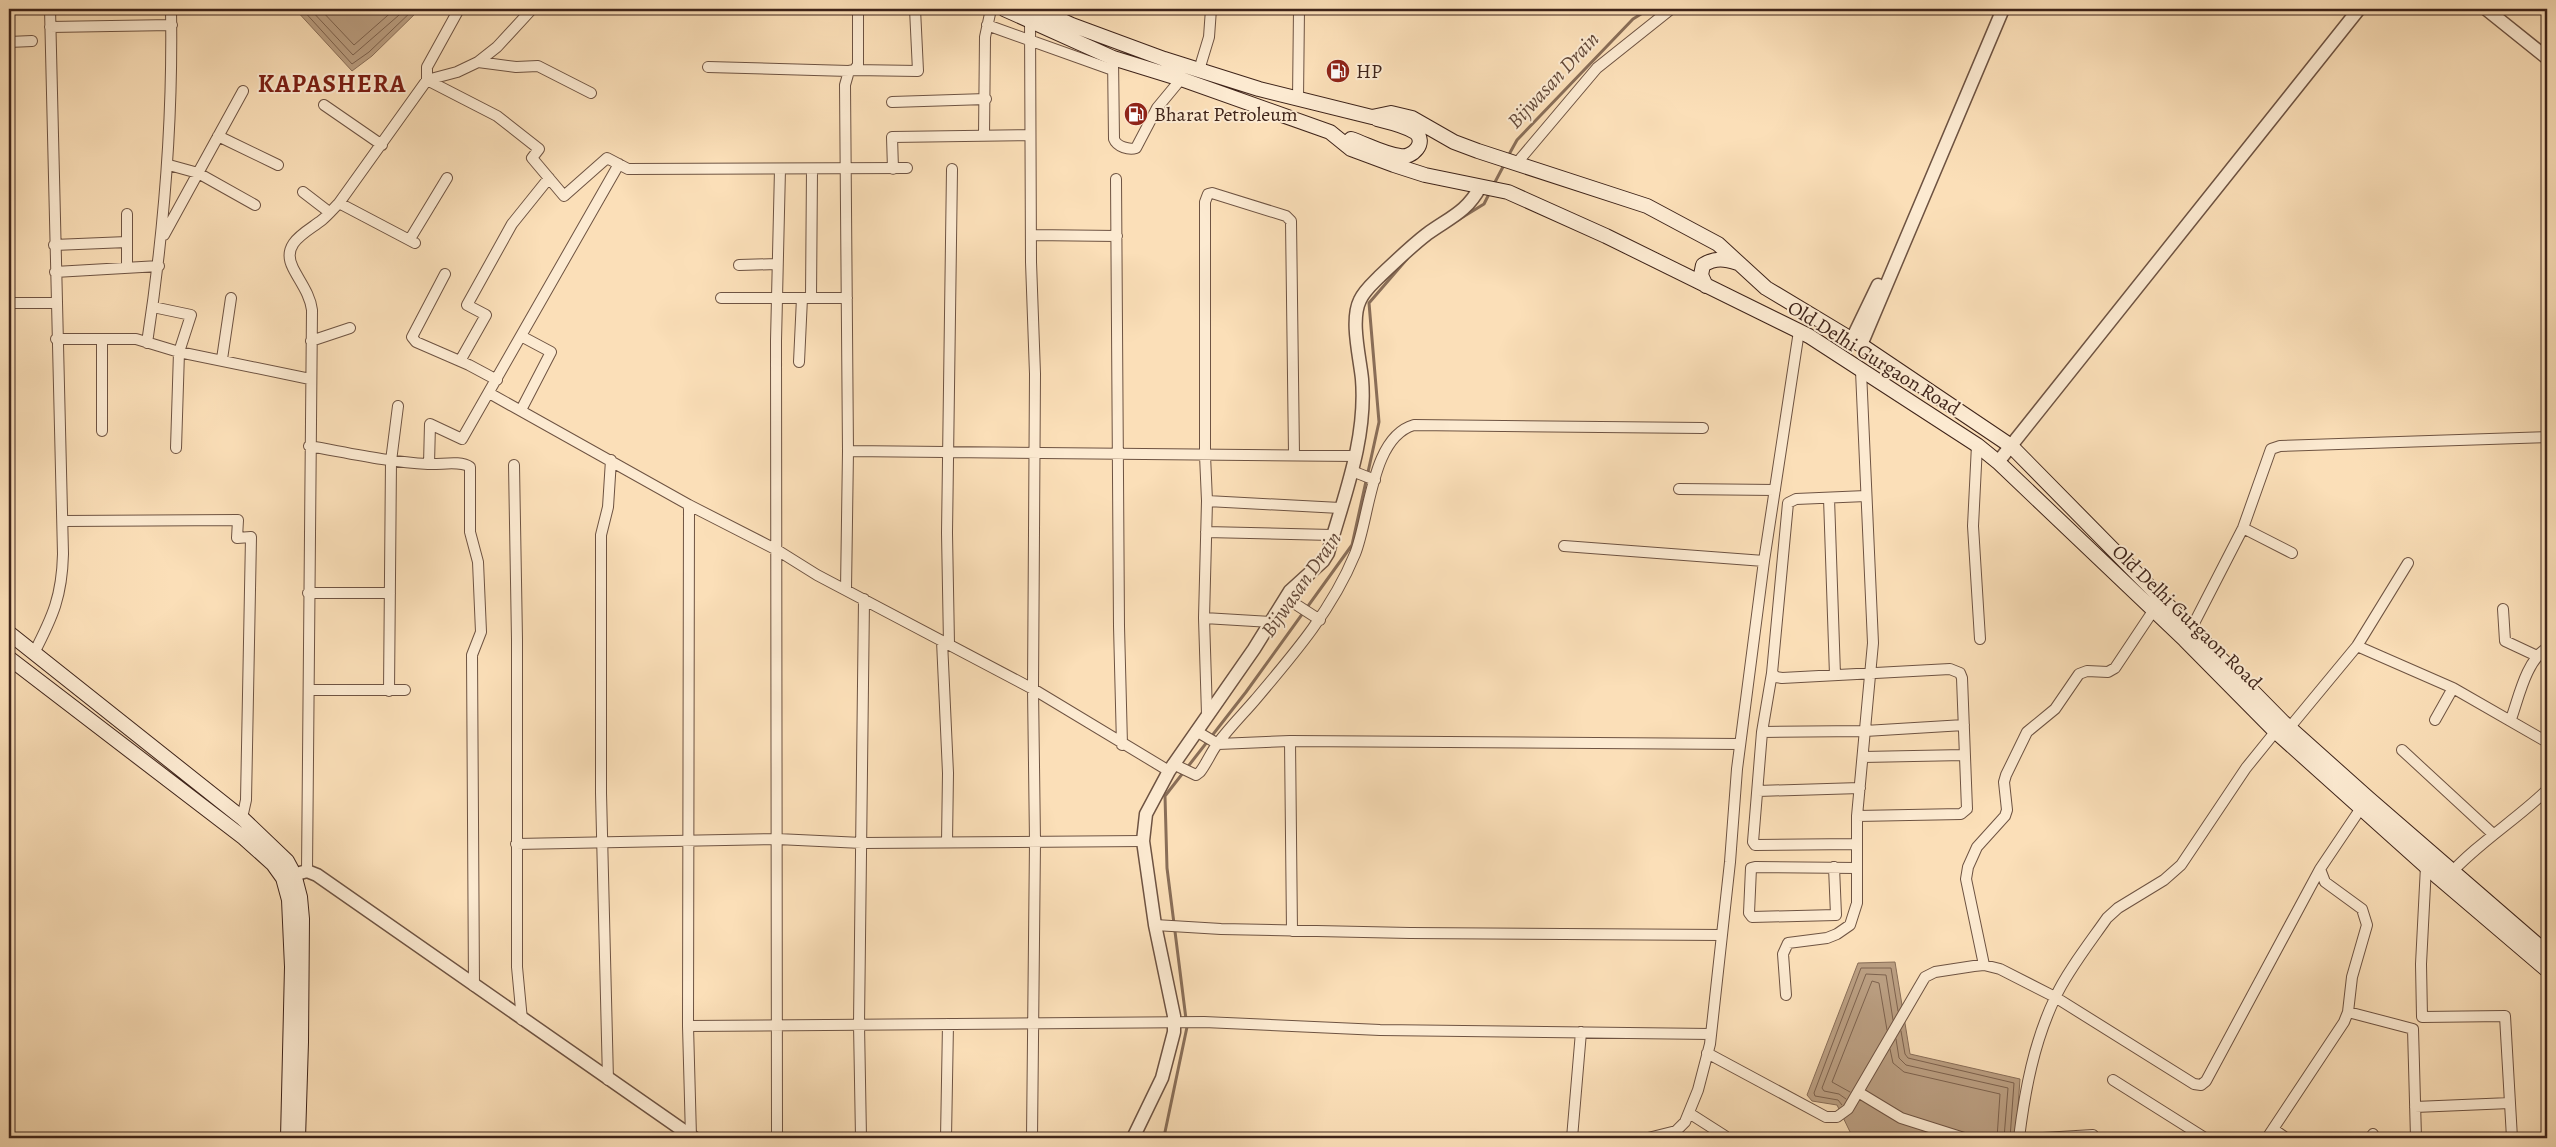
<svg xmlns="http://www.w3.org/2000/svg" width="2556" height="1147" font-family="Alegreya,serif">
<rect width="100%" height="100%" fill="#fbdfb8"/>
<filter id="stains"><feTurbulence type="fractalNoise" baseFrequency=".004" numOctaves="4"/><feColorMatrix values="0 0 0 0 .2 0 0 0 0 .09 0 0 0 0 .02 0 0 0 .5 -.17"/></filter>
<radialGradient id="worn" r=".72"><stop offset=".6" stop-color="#630" stop-opacity="0"/><stop offset="1" stop-color="#630" stop-opacity=".3"/></radialGradient>
<path fill="#bb9f82" stroke="#896e58" d="M 295,9 L 420,9 L 372,56 L 352,71 Z
M 1895,962 L 1910,1054 L 2020,1079 L 2016,1135 L 2014,1138 L 1853,1138 L 1837,1105 L 1812,1101 L 1807,1095 L 1858,963 Z"/>
<g fill="none" stroke-linecap="round" stroke-linejoin="round">
<path stroke="#7d624e" stroke-width="1" d="M 302,9 L 352,64 L 369,52 L 414,9
M 310,9 L 353,55 L 406,9
M 320,9 L 354,45 L 395,9
M 1901,1031 L 1905,1054 L 1908,1058 L 2014,1083 L 2010,1138
M 1896,1039 L 1899,1058 L 1906,1065 L 2008,1088 L 2004,1138
M 1890,1049 L 1893,1063 L 1904,1072 L 2000,1094 L 1997,1138
M 1850,1092 L 1832,1082 L 1872,981 L 1879,983 L 1887,1030
M 1846,1099 L 1839,1094 L 1824,1091 L 1822,1088 L 1866,974 L 1886,975 L 1893,1020
M 1842,1105 L 1838,1100 L 1815,1096 L 1814,1093 L 1861,968 L 1891,968 L 1898,1011"/>
<path stroke="#896e58" stroke-width="3" d="M 1507,158 L 1517,140 L 1633,19 L 1649,9
M 1494,184 L 1505,163
M 1458,220 L 1484,204 L 1490,192
M 1161,1138 L 1165,1132 L 1187,1027 L 1167,868 L 1165,796 L 1246,692 L 1352,545 L 1379,422 L 1369,303 L 1407,259"/>
<g stroke="#6e5342" stroke-width="12">
<path id="minor" d="M 459,9 L 427,67 L 427,80 L 497,116 L 539,149 L 532,158 L 564,196 L 607,158 L 628,169 L 907,168
M 1030,20 L 1031,262 L 1035,374 L 1033,689 L 1035,841 L 1032,1138
M 987,25 L 1113,70
M 50,27 L 172,25
M 9,42 L 32,41
M 1113,58 L 1114,139 C 1117,147 1129,150 1136,148 L 1157,108 L 1181,79
M 478,62 L 516,67 L 538,66 L 591,93
M 708,67 L 849,71
M 854,70 L 918,71 L 915,9
M 1199,70 L 1209,37 L 1211,9
M 1298,99 L 1299,9
M 892,102 L 986,99
M 324,105 L 382,145
M 984,135 L 985,37 L 991,9
M 218,136 L 278,165
M 1516,164 L 1597,68 L 1671,9
M 169,165 L 198,173 L 255,205
M 893,169 L 892,137 L 1030,135
M 1116,179 L 1119,626 L 1122,745
M 303,192 L 329,212
M 339,203 L 415,243
M 127,214 L 127,242
M 164,235 L 243,91
M 1031,235 L 1117,236
M 410,239 L 447,178
M 54,245 L 127,242 L 127,267
M 739,265 L 777,264
M 55,272 L 159,266
M 445,274 L 412,337 L 416,342 L 469,365 L 497,380
M 721,298 L 847,298
M 811,298 L 812,169
M 9,303 L 55,303
M 153,307 L 191,315 L 179,352 L 176,448
M 56,339 L 136,339 L 179,352 L 310,379
M 311,341 L 350,328
M 147,343 C 164,232 173,122 171,9
M 222,359 L 231,298
M 460,361 L 486,315 L 467,305 L 512,224 L 549,178
M 799,362 L 802,298
M 489,393 L 689,505 L 777,550 L 817,575 L 1033,689 L 1169,771
M 521,410 L 551,352 L 521,336
M 102,431 L 102,341
M 1977,445 L 1973,526 L 1980,639
M 309,446 C 349,453 388,462 428,464 C 441,465 460,460 470,467 L 470,532 L 478,562 L 481,632 L 472,655 L 474,986
M 848,451 L 1356,456
M 429,464 L 430,424 L 462,439 L 619,164
M 514,465 L 517,639 L 517,967 L 522,1020
M 1352,471 L 1375,480
M 1679,489 L 1775,490
M 1829,498 L 1835,675
M 1207,501 L 1340,508
M 689,505 L 688,1026 L 691,1137
M 63,521 L 238,520 L 237,538 L 251,537 L 246,800 L 242,818
M 2243,528 L 2292,553
M 1206,532 L 1332,535
M 1564,546 L 1764,561
M 846,590 L 848,451 L 845,85 L 849,71 L 854,70 L 858,65 L 858,9
M 308,593 L 390,593
M 1286,598 L 1320,620
M 2503,609 L 2505,641 L 2537,656
M 1204,618 L 1271,622
M 2188,635 L 2243,528 L 2271,449 L 2280,446 L 2547,437
M 942,641 L 948,773 L 947,842
M 949,644 L 947,533 L 952,169
M 2357,646 L 2453,688 L 2547,742
M 34,653 C 53,616 62,596 63,554 L 50,9
M 1772,673 L 1762,732 L 1753,842 L 1755,845 L 1856,844
M 309,690 L 405,690
M 389,691 L 391,461 L 398,406
M 1207,714 L 1204,618 L 1207,501 L 1205,455 L 1205,202 L 1208,194 L 1212,193 L 1286,216 L 1291,221 L 1294,454
M 2511,719 C 2519,697 2526,661 2547,648
M 2435,720 L 2453,688
M 2290,727 L 2357,646 L 2408,563
M 1196,731 L 1218,744 L 1290,741 L 1740,744
M 1762,732 L 1865,731 L 1964,725
M 1290,741 L 1292,931
M 2402,750 L 2493,834
M 1863,757 L 1964,755
M 1173,764 L 1196,775 L 1200,772 C 1207,763 1211,752 1218,743 C 1229,728 1243,714 1255,700 C 1294,654 1332,610 1355,554 C 1370,517 1371,437 1414,425 L 1703,428
M 1758,791 L 1860,788
M 1857,816 L 1961,814 L 1967,809 L 1962,678 L 1960,673 L 1950,669 L 1782,678 L 1776,677 L 1772,673 L 1788,503 L 1796,499 L 1866,496
M 516,844 L 777,839 L 862,843 L 1143,841
M 2426,866 L 2421,964 L 2422,1017 L 2505,1016 L 2512,1138
M 1834,867 L 1836,915 L 1752,917 L 1749,913 L 1751,868 L 1755,867 L 1856,868
M 307,871 L 312,310 C 310,294 300,282 293,268 C 280,243 307,232 322,220 C 328,215 333,209 339,203 L 427,80 L 457,72 L 478,62 L 497,47 L 532,9
M 2448,876 C 2479,842 2515,821 2547,790
M 1155,925 L 1221,929 L 1410,933 L 1722,935
M 1984,965 L 1966,879 L 1968,867 L 1977,847 L 2005,816 L 2007,810 L 2004,782 L 2006,775 L 2027,732 L 2055,709 L 2079,674 L 2087,671 L 2108,672 L 2115,668 L 2153,611
M 1786,995 L 1783,954 L 1788,943 L 1827,938 L 1837,934 L 1850,925 L 1857,903 L 1857,816 L 1873,643 L 1861,371
M 2348,1012 L 2413,1029 L 2416,1138
M 688,1026 L 1204,1022 L 1380,1030 L 1711,1034
M 1707,1053 L 1826,1117 L 1837,1117 L 1848,1109 L 1925,977 L 1935,972 L 1974,966 L 1984,965 L 2000,969 L 2055,997 L 2194,1084 L 2201,1085 L 2206,1081 L 2320,869
M 608,1080 L 601,793 L 601,535 L 608,507 L 611,460
M 2113,1080 L 2205,1138
M 1858,1092 L 1901,1118 L 1964,1138
M 2415,1107 L 2510,1103
M 1689,1113 L 1725,1136 L 1724,1138
M 2273,1129 L 2286,1138
M 777,1138 L 776,341 L 780,169
M 861,1138 L 859,1024 L 864,599
M 946,1138 L 948,1024
M 1572,1138 L 1581,1032
M 1648,1138 L 1676,1131 L 1685,1122 L 1698,1090 L 1710,1044 L 1730,862 L 1737,769 L 1764,561 L 1799,331
M 2019,1138 C 2025,1090 2034,1042 2055,998 C 2066,973 2091,941 2107,918 L 2118,908 L 2164,880 L 2181,865 L 2246,768 L 2280,726
M 2043,1138 L 2093,1135
M 2267,1138 L 2344,1022 L 2348,1012 L 2352,977 L 2367,925 L 2362,909 L 2325,882 L 2320,869 L 2361,808
M 2370,1138 L 2373,1134"/>
</g>
<g stroke="#6e5342" stroke-width="15">
<path id="tertiary" d="M 2486,9 L 2547,58
M 1852,339 L 1878,285
M 1861,345 L 2003,9
M 1998,462 L 2359,9
M 286,877 L 307,871 L 317,875 L 694,1138
M 1133,1138 L 1162,1078 L 1174,1032 L 1174,1016 L 1155,925 L 1143,841 L 1146,814 L 1169,771 L 1254,649 L 1290,591 L 1323,561 L 1328,553 C 1344,496 1367,439 1362,379 C 1360,358 1350,320 1360,300 C 1364,291 1372,284 1379,277 C 1395,262 1410,247 1427,234 C 1449,218 1467,212 1480,187"/>
</g>
<g stroke="#3f241a" stroke-width="16">
<path id="secondary" d="M 1004,9 L 1113,58 L 1181,79 L 1330,132 L 1351,149 L 1394,165 L 1425,175 L 1508,192 L 1606,236 L 1809,336 L 1977,445 L 1998,462 L 2185,640 L 2275,731 L 2439,878 L 2547,970
M 1037,9 L 1072,25 L 1164,59 L 1259,89 L 1372,117 L 1391,113 L 1412,118 L 1454,142 L 1478,151 L 1647,206 L 1718,244 L 1766,288 L 1861,345 L 2011,446 L 2283,722 L 2368,798 L 2547,953
M 1351,139 C 1366,144 1384,154 1400,156 C 1412,159 1428,142 1415,132 C 1404,125 1389,122 1377,119
M 1706,286 L 1701,275 L 1703,265 C 1716,257 1725,259 1738,263
M 9,633 L 242,818 L 287,861 L 294,874 L 300,897 L 302,919 L 301,1042 L 298,1138
M 9,658 L 244,838 L 273,864 L 283,878 L 289,900 L 292,967 L 288,1138"/>
</g>
<use href="#minor" stroke="#fcead1" stroke-width="10"/>
<use href="#tertiary" stroke="#fcead1" stroke-width="12"/>
<use href="#secondary" stroke="#fcead1" stroke-width="14"/>
</g>
<defs>
<g id="fuel-disc" transform="scale(1.25)"><circle r="9.5" fill="#8f2418" stroke="#fcead1"/><path d="M-5.5-6h7V0h2V4h1.3V-2.5L3-4.5l.8-.8L6-3V5H2.5V1h-1V6h-7ZM-4.2-4.7v3.2H.2V-4.7Z" fill="#fff"/></g>
</defs>
<g fill-rule="evenodd">
<use href="#fuel-disc" x="1338" y="71"/>
<use href="#fuel-disc" x="1136" y="114"/>
</g>
<g text-anchor="middle" dominant-baseline="central" stroke-width="4" stroke-linejoin="round" paint-order="stroke">
<g font-size="20" fill="#3f241a" stroke="#fcead1" text-anchor="start">
<text x="1356" y="71">HP</text>
<text x="1154" y="114">Bharat Petroleum</text>
</g>
<g font-size="20" fill="#3f241a" stroke="#fcead1">
<text transform="translate(1874 358) rotate(32)">Old Delhi Gurgaon Road</text>
<text transform="translate(2187 617) rotate(44)">Old Delhi Gurgaon Road</text>
</g>
<g font-size="21" font-style="italic" fill="#644939" stroke="#fcead1">
<text transform="translate(1553 80) rotate(-47)">Bijwasan Drain</text>
<text transform="translate(1301 584) rotate(-55)">Bijwasan Drain</text>
</g>
<g font-size="25" font-weight="bold" letter-spacing="1" fill="#7a1f14" stroke="#fcead1">
<text x="332" y="84">KAPASHERA</text>
</g>
</g>
<rect width="2556" height="1147" fill="none" stroke="#fbdfb8" stroke-width="30"/>
<rect x="10" y="10" width="2536" height="1127" fill="none" stroke="#3f241a" stroke-width="2.5"/>
<rect x="15" y="15" width="2526" height="1117" fill="none" stroke="#3f241a"/>
<rect width="100%" height="100%" filter="url(#stains)"/>
<rect width="100%" height="100%" fill="url(#worn)"/>
</svg>
